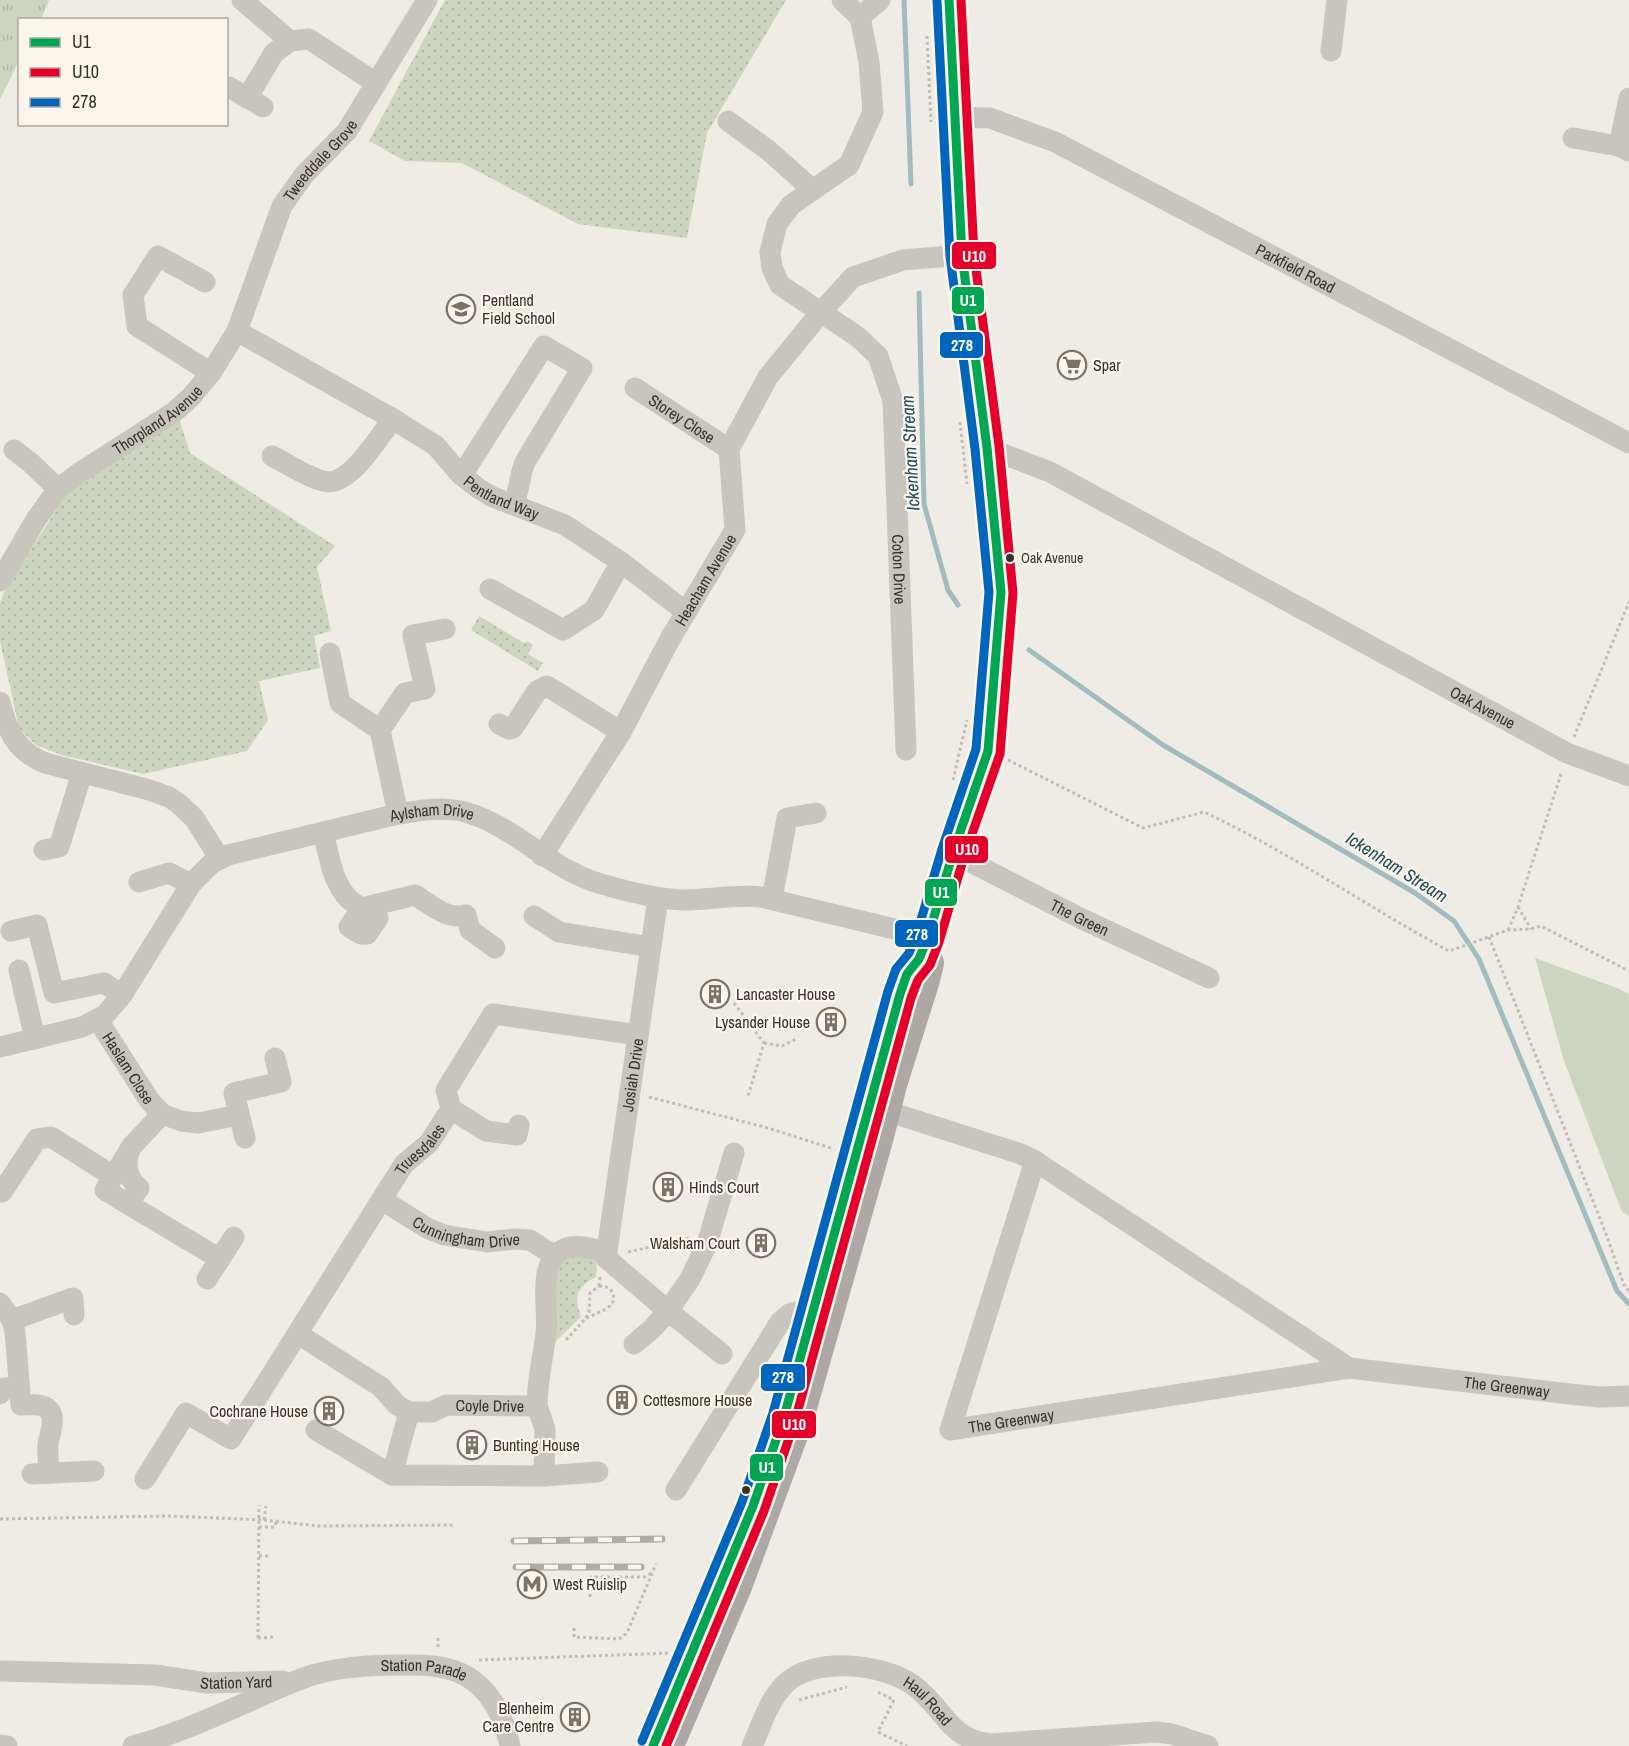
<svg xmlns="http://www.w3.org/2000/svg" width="1629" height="1746" font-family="'Archivo Narrow',sans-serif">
<defs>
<pattern id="grass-tufts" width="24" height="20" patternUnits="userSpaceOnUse" patternTransform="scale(1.5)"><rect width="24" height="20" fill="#cdd5c0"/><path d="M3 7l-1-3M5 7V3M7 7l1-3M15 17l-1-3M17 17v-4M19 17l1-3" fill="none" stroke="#b1b7a5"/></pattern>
<pattern id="park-dots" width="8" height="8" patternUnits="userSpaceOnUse" patternTransform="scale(1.5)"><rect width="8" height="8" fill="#cdd5c0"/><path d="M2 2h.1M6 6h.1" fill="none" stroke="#b1b7a5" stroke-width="1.8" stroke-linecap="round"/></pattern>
</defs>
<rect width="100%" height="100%" fill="#efece5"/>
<path fill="url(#grass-tufts)" d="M 0,0 L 49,0 L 41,19 L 20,20 L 19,61 L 0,99 Z"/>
<path fill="url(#park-dots)" d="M 445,0 L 786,0 L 707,133 L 687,238 L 578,224 L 462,163 L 405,161 L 369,141 Z
M 179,418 L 190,453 L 335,546 L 317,567 L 331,631 L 314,636 L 320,668 L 259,681 L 268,720 L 247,751 L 143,774 L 62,755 L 36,745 L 19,728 L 0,641 L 0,604 L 4,592 L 68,491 Z
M 479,616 L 524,643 L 527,641 L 533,645 L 528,654 L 543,663 L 538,671 L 471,630 Z
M 572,1254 L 597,1260 L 596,1277 C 576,1287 574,1296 581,1317 L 555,1342 L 554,1268 Z"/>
<path fill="#cdd5c0" d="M 1535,958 L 1617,988 L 1629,994 L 1629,1216 L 1622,1212 L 1564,1061 Z"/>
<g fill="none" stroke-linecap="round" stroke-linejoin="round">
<path stroke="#a2bbbf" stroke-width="5" d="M 904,0 L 911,184
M 919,293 L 924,504 L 948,590 L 958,605
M 1029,650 L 1163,745 L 1415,893 L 1454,921 L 1479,959 L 1617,1291 L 1629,1304"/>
<path stroke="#c1bcb6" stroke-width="3" stroke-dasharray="3 3" stroke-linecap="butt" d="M 927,36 L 931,122
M 960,422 L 967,484
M 1574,737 L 1629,602
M 1008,760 L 1143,828 L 1204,812 C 1289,852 1366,906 1449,951 L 1508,930 L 1531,929 L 1541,926 L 1629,971
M 953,780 L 967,720
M 1518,907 L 1531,929
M 1508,930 L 1518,907 L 1562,771
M 1489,937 L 1606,1234 L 1624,1285 L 1629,1291
M 734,1003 L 764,1043 L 748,1096
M 764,1043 L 782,1046 L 796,1039
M 649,1097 L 768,1128 L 834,1149
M 628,1252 L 689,1238
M 599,1286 L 600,1277
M 599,1286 C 605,1286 609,1287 612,1292 C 621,1308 594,1313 585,1319 L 589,1312 L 590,1293 Z
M 566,1340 L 585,1319
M 0,1519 L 168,1516 L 264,1520 L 319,1526 L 455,1525
M 264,1520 L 266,1506
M 259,1527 L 275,1527 L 276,1522
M 259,1556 L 271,1556
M 590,1597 L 591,1577 L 644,1577 L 652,1573
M 574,1628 L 574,1637 L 619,1639
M 258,1638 L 275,1637
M 438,1638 L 438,1648
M 479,1660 L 670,1653
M 878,1692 L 894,1700 L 878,1732 L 907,1746
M 799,1700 L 847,1687"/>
<g stroke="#c8c4be" stroke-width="21">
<path d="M 242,0 L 290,41"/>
<path id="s1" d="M 842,0 L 860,17 L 869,62 L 873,112 L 849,165 L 791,205 L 777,224 L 770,252 L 772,268 L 780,285 L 858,337 L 878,356 L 893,401 L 906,750"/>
<path d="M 860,17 L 880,0"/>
<path d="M 1331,51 L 1337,0"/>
<path d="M 229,87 L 263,107"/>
<path d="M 247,98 L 274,53 L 290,41 L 309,39 L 376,83"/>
<path d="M 1629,98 L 1619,146 L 1629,151"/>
<path id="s2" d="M 955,117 L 990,118 L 1055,142 L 1629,443"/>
<path d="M 728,121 L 768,150 L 813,190"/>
<path d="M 1573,138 L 1619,146"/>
<path d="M 205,282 L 158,256 L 133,295 L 137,326 L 211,373"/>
<path id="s3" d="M 237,331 L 393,419 L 436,446 L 460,474 L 479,489 L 493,497 L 565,525 L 621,562 L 686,612"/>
<path id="s4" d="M 635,388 L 729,449"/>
<path id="s5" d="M 987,448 L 1050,472 L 1567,753 L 1629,776"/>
<path d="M 14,450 L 31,463 L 58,489"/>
<path d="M 272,456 C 288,464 305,476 323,481 C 349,489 378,437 393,419"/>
<path d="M 462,475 L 544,346 L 582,368 L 525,462 C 519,476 520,491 513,504"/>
<path id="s6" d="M 0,581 L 37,518 L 58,489 L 79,473 L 174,412 L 190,398 L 211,373 L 237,331 L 282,206 L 304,175 L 347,131 L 427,0"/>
<path d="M 490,589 L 563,630 L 594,610 L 621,562"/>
<path d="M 330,653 L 340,703 L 380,730"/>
<path d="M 0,702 C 7,731 16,751 45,763 L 146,789 L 169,797 L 178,803 L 194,818 L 220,859"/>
<path d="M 499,724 L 509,729 L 513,728 L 537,691 L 547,686 L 621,732"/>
<path d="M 398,814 L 380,730 L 405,693 L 425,689 L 413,635 L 445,629"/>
<path d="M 323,832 C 329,854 332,883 349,899 C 358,907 368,912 378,918 L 367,934 L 361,934 L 349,927 L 362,908 L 415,895 C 431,905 447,920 466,915 L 470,930 L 495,948"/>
<path d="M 44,850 L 59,847 L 82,773"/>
<path id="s7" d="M 953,853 L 1080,918 L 1209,978"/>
<path id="s8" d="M 542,856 L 621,732 L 670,639 L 735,530 L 729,449 L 768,377 L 821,312 L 853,277 L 903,260 L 962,255"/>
<path d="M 139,882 L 169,873 L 191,884"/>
<path d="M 772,899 L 787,818 L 816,813"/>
<path d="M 534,916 L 559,932 L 651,947"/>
<path d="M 11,931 L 37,925 L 54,993 L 104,983 L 122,995"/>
<path d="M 19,970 L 35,1039"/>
<path id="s9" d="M 98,1020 L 149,1100 L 162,1114 L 181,1121 L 198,1123 L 239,1115"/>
<path id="s10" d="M 0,1047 L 82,1027 L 105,1015 L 122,995 L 191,884 L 212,863 L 228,855 L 398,814 L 424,810 C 437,809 451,808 465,812 C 513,825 549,868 598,883 C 625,891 655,899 683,900 C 710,900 735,894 761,897 L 928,937"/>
<path id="s11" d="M 874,1107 L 1021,1154 L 1035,1161 L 1349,1368 L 1578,1395 L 1600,1397 L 1629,1396"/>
<path d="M 451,1109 L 486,1131 L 517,1135 L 519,1125"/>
<path d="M 245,1138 L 234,1093 L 281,1082 L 275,1058"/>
<path d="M 132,1146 C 124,1161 125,1176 139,1188 L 128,1204 L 105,1190 L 132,1146 L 162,1114"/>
<path id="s12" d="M 1035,1161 L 950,1430 L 1349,1368"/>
<path d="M 2,1192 L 37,1139 L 51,1137 L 113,1176"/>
<path id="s13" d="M 382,1200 L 427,1228 L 444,1235 L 487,1242 L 515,1239 L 530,1240 L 555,1256"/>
<path d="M 128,1204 L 220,1259"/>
<path d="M 207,1279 L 234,1237"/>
<path d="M 0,1303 L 12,1320"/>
<path id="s14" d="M 298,1334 L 381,1387 L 397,1405 L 409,1412 L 432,1412 L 446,1405 L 537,1406 C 537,1381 543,1358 546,1333 C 549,1311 538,1269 558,1253 C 571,1241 592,1249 607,1252"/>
<path id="s15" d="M 634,1344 L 652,1329 L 668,1311 L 606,1258 L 658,898"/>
<path d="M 722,1354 L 668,1311 L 690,1279 L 707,1244 L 734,1153"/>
<path d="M 0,1394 L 4,1388 L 19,1387"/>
<path d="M 537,1406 L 545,1429 L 544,1476 L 598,1472"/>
<path d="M 316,1430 L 392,1475 L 544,1476"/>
<path d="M 49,1473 C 49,1464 47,1454 48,1445 C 48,1440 50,1436 51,1431 C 57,1404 41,1404 21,1405 L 15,1332 L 12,1320 L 73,1298 L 74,1315"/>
<path d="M 32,1474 L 94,1471"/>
<path d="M 392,1475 L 409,1412"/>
<path id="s16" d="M 145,1479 L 186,1413 L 231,1439 L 404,1164 L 429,1143 L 451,1109 L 446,1090 L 493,1014 L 638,1035"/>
<path d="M 676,1490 L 780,1322 L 791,1313 L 815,1309"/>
<path id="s17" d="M 0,1671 L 155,1675 L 207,1683 L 283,1681"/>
<path d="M 0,1745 L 7,1746"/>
<path id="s18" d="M 133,1746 C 174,1735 213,1717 252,1700 C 273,1691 294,1680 316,1674 C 343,1667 370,1665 398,1665 C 411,1665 426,1664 439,1667 C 481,1673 502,1707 510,1746"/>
<path id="s19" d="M 752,1746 C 761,1726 768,1702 784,1685 C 812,1656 882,1663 913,1685 C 943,1706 948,1739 990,1744 L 1156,1732 L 1172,1734 L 1208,1746"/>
</g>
<path stroke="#ada8a3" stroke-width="26" d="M 818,1299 L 842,1202 L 900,994 L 907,974 L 919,959 L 928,940
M 653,1746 L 749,1517
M 671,1746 L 739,1587 L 800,1422 L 879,1144 L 894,1085 L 927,980 L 931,963 L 926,950 L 928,937 L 953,853 L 988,751 L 1001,592 L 987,448 L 962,255 L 949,0"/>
<g stroke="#b0ada8" stroke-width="7">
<path id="rail" d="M 514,1541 L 662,1539
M 516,1567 L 641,1567"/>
</g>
<use href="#rail" stroke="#faf6ee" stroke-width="4.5" stroke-dasharray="14" stroke-linecap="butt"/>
<path stroke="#c1bcb6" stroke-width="3" stroke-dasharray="3 3" stroke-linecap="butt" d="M 258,1638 L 259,1505
M 619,1639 L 627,1633 L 656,1564"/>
<g stroke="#faf6ee" stroke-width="14">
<path id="bus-1" d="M 653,1746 L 753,1506 L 784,1417 L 900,994 L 907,974 L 919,959 L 928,937 L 953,853 L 988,751 L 1001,592 L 987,448 L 962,255 L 949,0"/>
</g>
<g stroke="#faf6ee" stroke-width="14">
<path id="bus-2" d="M 666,1746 L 764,1511 L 795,1421 L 911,998 L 918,980 L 930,965 L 939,942 L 964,857 L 1000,754 L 1013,593 L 999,446 L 974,254 L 961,0"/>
</g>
<g stroke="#faf6ee" stroke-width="14">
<path id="bus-3" d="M 642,1741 L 742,1502 L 773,1413 L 888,991 L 896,969 L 909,953 L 917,933 L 942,849 L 976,749 L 989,592 L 975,449 L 950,256 L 937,1"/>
</g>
<use href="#bus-1" stroke="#00a651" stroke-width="9"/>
<use href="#bus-2" stroke="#e4002b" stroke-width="9"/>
<use href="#bus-3" stroke="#0065bd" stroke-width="9"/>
</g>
<defs>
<g id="school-ring" transform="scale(1.5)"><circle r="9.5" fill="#faf6ee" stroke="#79736c" stroke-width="1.5"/><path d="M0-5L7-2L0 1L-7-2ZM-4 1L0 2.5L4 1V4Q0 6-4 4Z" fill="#79736c"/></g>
<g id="supermarket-ring" transform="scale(1.5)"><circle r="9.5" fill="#faf6ee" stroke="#79736c" stroke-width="1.5"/><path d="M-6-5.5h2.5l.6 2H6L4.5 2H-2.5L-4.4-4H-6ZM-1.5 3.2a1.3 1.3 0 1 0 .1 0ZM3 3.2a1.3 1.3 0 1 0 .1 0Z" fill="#79736c"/></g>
<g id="building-ring" transform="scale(1.5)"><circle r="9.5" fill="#faf6ee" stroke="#79736c" stroke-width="1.5"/><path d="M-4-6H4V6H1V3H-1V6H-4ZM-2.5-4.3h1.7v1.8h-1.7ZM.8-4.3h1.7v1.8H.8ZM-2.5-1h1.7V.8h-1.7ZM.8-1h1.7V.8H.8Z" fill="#79736c"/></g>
<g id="metro-ring" transform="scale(1.5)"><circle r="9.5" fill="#faf6ee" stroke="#79736c" stroke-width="1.5"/><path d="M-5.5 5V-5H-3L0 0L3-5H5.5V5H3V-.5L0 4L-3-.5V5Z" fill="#79736c"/></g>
</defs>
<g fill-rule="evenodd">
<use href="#school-ring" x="461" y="309"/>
<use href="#supermarket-ring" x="1072" y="365"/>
<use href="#building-ring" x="715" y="994"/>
<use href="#building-ring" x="831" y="1022"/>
<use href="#building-ring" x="668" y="1187"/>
<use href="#building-ring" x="761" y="1243"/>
<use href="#building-ring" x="622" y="1400"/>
<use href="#building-ring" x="329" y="1411"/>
<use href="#building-ring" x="472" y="1445"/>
<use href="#metro-ring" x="532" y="1584"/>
<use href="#building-ring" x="575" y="1717"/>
</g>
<g fill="#39322b" stroke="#faf6ee" stroke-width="2">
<circle cx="1010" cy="558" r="5"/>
<circle cx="746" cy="1490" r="5"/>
</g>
<g text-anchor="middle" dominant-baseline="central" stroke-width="4.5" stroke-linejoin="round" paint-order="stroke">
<g font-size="14" fill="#39322b" stroke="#faf6ee" text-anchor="start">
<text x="1021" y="558">Oak Avenue</text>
</g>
<g font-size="16" fill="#39322b" stroke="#faf6ee">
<text stroke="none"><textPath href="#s6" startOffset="544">Tweeddale Grove</textPath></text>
<text stroke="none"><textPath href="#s2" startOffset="376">Parkfield Road</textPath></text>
<text stroke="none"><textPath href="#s6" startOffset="230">Thorpland Avenue</textPath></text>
<text stroke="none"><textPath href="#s4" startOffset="56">Storey Close</textPath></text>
<text stroke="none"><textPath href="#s3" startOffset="315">Pentland Way</textPath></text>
<text stroke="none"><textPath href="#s1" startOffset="674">Coton Drive</textPath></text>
<text stroke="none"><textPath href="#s8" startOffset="321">Heacham Avenue</textPath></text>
<text stroke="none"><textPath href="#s5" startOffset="560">Oak Avenue</textPath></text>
<text stroke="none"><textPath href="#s10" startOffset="524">Aylsham Drive</textPath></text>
<text stroke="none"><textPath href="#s7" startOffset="142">The Green</textPath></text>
<text stroke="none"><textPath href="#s9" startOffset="57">Haslam Close</textPath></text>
<text stroke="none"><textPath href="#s15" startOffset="314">Josiah Drive</textPath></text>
<text stroke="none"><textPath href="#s16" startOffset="476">Truesdales</textPath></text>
<text stroke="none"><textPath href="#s13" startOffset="93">Cunningham Drive</textPath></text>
<text stroke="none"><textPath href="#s11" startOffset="705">The Greenway</textPath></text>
<text stroke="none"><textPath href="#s14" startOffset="219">Coyle Drive</textPath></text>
<text stroke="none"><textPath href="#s12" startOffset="344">The Greenway</textPath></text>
<text stroke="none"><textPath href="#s18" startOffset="306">Station Parade</textPath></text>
<text stroke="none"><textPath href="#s17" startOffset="237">Station Yard</textPath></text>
<text stroke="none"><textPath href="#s19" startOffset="228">Haul Road</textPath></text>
</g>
<g font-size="16" fill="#39322b" stroke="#faf6ee" text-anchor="start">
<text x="482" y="300">Pentland<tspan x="482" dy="18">Field School</tspan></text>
<text x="1093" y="365">Spar</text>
<text x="736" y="994">Lancaster House</text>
<text x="810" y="1022" text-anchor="end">Lysander House</text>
<text x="689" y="1187">Hinds Court</text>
<text x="740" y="1243" text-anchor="end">Walsham Court</text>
<text x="643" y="1400">Cottesmore House</text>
<text x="308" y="1411" text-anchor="end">Cochrane House</text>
<text x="493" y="1445">Bunting House</text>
<text x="553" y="1584">West Ruislip</text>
<text x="554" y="1708" text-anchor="end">Blenheim<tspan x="554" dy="18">Care Centre</tspan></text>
</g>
<g font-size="18" font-style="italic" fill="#224e5a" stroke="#faf6ee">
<text transform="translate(910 453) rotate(-93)">Ickenham Stream</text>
<text transform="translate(1397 867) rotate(32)">Ickenham Stream</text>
</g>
</g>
<g stroke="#faf6ee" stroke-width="2">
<rect x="951" y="241" width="46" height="29" rx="6" fill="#e4002b"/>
<rect x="951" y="286" width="34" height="29" rx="6" fill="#00a651"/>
<rect x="939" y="331" width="45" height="28" rx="6" fill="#0065bd"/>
<rect x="944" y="835" width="45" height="29" rx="6" fill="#e4002b"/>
<rect x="924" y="878" width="34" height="29" rx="6" fill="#00a651"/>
<rect x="894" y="919" width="45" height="29" rx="6" fill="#0065bd"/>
<rect x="760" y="1363" width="46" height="29" rx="6" fill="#0065bd"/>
<rect x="771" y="1410" width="46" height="29" rx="6" fill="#e4002b"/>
<rect x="749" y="1453" width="35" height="29" rx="6" fill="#00a651"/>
</g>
<g font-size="16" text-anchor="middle" font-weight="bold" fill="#fff">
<text x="974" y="262">U10</text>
<text x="968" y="306">U1</text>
<text x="962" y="351">278</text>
<text x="967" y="855">U10</text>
<text x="941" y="898">U1</text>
<text x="917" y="940">278</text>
<text x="783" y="1383">278</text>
<text x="794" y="1430">U10</text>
<text x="767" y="1473">U1</text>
</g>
<rect x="18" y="18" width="210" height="108" fill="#faf6ee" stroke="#ada8a0" stroke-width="1.5"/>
<rect x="30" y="38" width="30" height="9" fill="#00a651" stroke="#ada8a0" stroke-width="1.5"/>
<text x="72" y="48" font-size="18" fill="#39322b">U1</text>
<rect x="30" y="68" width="30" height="9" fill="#e4002b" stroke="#ada8a0" stroke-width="1.5"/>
<text x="72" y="78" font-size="18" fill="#39322b">U10</text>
<rect x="30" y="98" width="30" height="9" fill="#0065bd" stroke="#ada8a0" stroke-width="1.5"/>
<text x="72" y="108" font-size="18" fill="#39322b">278</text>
</svg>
